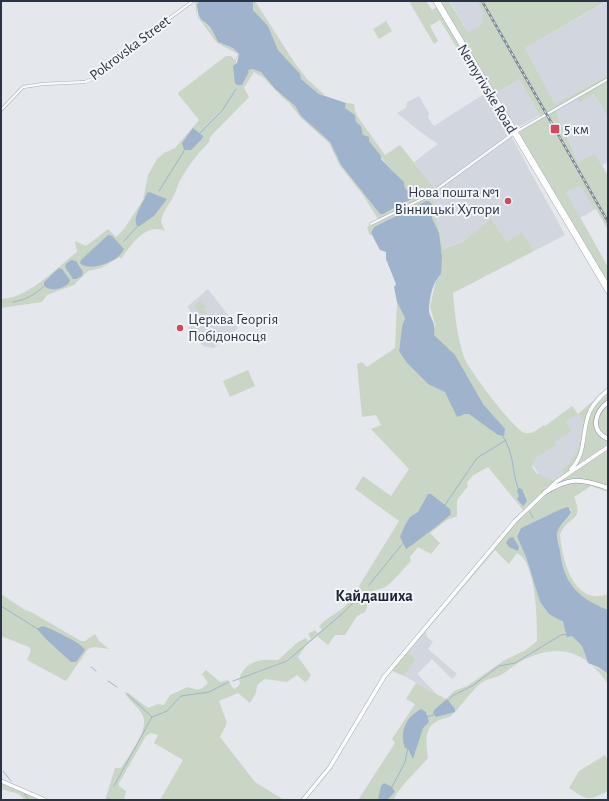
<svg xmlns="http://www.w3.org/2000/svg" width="609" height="801" font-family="'Alegreya Sans',sans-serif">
<rect width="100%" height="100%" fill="#e4e7ec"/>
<path fill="#d2d6de" d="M 450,1 L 477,1 L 485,14 L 483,23 L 468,32 Z
M 608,1 L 608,75 L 555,104 L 525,48 Z
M 519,79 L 540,115 L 518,127 L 515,125 L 495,94 Z
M 487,92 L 565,235 L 534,251 L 522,232 L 506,242 L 465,240 L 443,249 L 432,193 L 436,190 L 414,162 L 438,144 L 422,133 L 397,113 L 406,108 L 407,102 L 419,96 L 429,113 L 428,118 L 434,126 Z
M 594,94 L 608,118 L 608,162 L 602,165 L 595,153 L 578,162 L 558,117 L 556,108 L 575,97 L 579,102 Z
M 580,184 L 594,210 L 580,218 L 566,192 Z
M 208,289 L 238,328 L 214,348 L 203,346 L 188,328 L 198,320 L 187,307 Z
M 578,414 L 583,420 L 577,455 L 561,471 L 563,474 L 547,487 L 533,465 L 536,458 L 556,445 L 555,442 L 572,431 L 566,422 Z
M 423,629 L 426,631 L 427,637 L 433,642 L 428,649 L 457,674 L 452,679 L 432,659 L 417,674 L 437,694 L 404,676 L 416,659 L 406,650 Z"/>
<path fill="#c9d6c5" d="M 195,1 L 200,1 L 197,4 L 197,15 L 212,30 L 218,42 L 233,48 L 239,54 L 236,61 L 242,85 L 249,72 L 248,70 L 253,68 L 261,72 L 275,89 L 295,106 L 301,116 L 330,142 L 341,165 L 380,214 L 390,211 L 411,200 L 412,194 L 405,188 L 404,182 L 397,177 L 363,135 L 361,126 L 356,122 L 355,115 L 345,108 L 346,103 L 354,104 L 355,111 L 357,116 L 385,155 L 400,145 L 436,190 L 432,193 L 443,249 L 464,241 L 491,219 L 506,242 L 522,232 L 534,251 L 453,293 C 455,314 457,337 464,357 C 468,369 513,429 525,433 C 532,435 539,428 544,425 L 545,426 L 572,406 L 578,414 L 608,388 L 608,492 L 591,486 L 574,497 C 585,523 567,515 560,535 C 562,560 574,607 608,594 L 608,613 C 578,598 564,584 560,551 C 559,543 555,537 558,530 C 561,522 572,518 571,509 L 561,509 L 521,528 L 517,534 L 526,557 L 540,602 L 565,625 L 567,636 L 572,636 L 582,646 L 588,663 L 608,674 L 608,684 C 585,650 558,642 521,661 C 514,665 508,671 501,675 C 495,678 486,679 481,683 C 469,693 461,707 450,717 C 424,722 425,735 428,758 C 416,772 401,785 393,800 L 358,800 L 395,743 L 392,739 L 415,704 L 406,699 L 416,683 L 446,699 L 454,691 L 467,686 L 505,660 L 526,650 L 537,641 C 537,621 537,563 517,553 L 509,564 L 495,550 L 426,631 L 423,629 L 516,523 L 558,484 L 555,479 L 563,474 L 561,471 C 582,452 578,445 583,421 L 578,414 L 566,422 L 572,431 L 555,442 L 556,445 L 536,458 L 532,467 L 536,473 C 541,475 549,479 553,481 L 523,510 L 488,467 L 472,476 L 467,483 L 468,486 L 457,500 L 457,516 L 447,520 L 430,533 L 440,543 L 431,554 L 418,547 L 410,557 L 411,561 C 404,568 391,585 383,588 C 375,591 377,588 369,594 L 369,601 L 365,612 L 357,616 L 345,635 L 335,635 L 328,645 L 317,636 L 306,645 L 298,657 L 311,675 L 307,681 L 305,682 L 297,675 L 287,682 L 265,679 L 257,685 L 256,693 L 250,703 L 238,693 L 219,701 L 227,723 L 220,737 L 255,782 L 284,800 L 160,800 L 183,760 L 154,743 L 158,735 L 151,733 L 146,736 L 119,783 L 119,786 L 126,791 L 124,800 L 105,800 L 115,768 L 121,768 C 129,755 145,736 144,720 C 144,712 131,702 126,695 L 128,693 L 148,708 L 158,704 L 164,705 L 170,695 L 188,687 C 199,690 198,692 208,683 L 202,674 L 206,670 L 220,682 L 228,680 L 232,687 L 235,689 L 240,684 C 237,674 248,663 258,661 C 264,659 272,660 278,660 L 298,642 L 306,638 L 308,641 L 311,639 L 308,634 L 315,630 L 318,633 L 322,630 L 319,627 C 324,619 332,616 339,611 C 347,606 353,597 360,591 L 359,586 L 399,521 L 355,489 L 363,476 L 391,496 L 409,469 L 371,429 L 381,425 L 376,415 L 362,417 L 357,364 L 362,362 L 367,367 L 395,348 L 397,302 L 405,318 L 399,347 L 407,363 L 428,384 L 435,324 L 430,307 L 442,253 L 432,218 L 431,202 L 426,201 L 374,227 L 370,236 L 367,227 L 416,201 L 378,219 L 363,195 L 340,166 L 329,143 L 301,118 L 289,103 L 281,96 L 264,78 L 254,72 L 244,88 L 249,97 L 211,136 L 209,139 L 210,141 C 200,151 187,167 181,179 C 177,185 176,193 172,199 C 167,207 163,212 161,222 L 165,231 C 146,222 131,245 121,259 L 120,257 L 101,268 L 88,271 L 74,285 L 47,295 L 42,302 L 1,308 L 1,299 C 29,298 55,269 77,252 L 75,241 L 86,246 L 108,229 L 116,237 L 124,229 L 143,200 L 148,175 L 157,159 L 164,153 L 175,148 L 199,120 L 178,94 L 179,92 L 226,56 L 231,56 L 235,60 L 238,54 L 217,43 L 197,16 Z
M 253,1 L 255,1 L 294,62 L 307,79 L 325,95 L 319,94 L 301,79 L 278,50 L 268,26 L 253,10 Z
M 413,1 L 426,1 L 432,10 L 437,7 L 485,89 L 484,91 L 481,91 L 482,89 L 469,72 L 470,67 L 466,66 L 467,65 L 440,20 L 430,26 L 438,41 L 434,44 L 410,3 Z
M 440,1 L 449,1 L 468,32 L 483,23 L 482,16 L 484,14 L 477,1 L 607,1 L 525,48 L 555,104 L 608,75 L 608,118 L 594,94 L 579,103 L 576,97 L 556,109 L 558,117 L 578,162 L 595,153 L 608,176 L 608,230 L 596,209 L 594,210 L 580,185 L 566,192 L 608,267 L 608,282 L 519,133 L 525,128 L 525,126 L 541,117 L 519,79 L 495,94 Z
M 386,21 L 392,31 L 379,39 L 373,29 Z
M 201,300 L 206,307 L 203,309 L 207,313 L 203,317 L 194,306 Z
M 248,370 L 255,386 L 230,397 L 223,381 Z
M 1,594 L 25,610 L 31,612 L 81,641 L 85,641 L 95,634 L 99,641 L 109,649 L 94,647 L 88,649 L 66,681 L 27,660 L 31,650 L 29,647 L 1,636 Z
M 406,650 L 416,659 L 404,676 L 390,670 Z
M 605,755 L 608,760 L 608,791 C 588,801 588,801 569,788 L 579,771 Z
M 1,781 L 45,800 L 25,800 L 19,794 L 1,789 Z"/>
<path fill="#9fb4cc" d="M 200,1 L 253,1 L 253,10 L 268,26 L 278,50 L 300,74 L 301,79 L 319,94 L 346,103 L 345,108 L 355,115 L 356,122 L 361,126 L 363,135 L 369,137 L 369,141 L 381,156 L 381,159 C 389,167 396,175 404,182 L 405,188 L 413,195 L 412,199 L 383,214 L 380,214 L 341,165 L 330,142 L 301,116 L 295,106 L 275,89 L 261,72 L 253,69 L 248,70 L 249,72 L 242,85 L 237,85 L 235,83 L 233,66 L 237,63 L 239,54 L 233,48 L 218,42 C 216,38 214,34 212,30 C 203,17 198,24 197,4 Z
M 193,128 L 203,136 L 202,139 L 191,150 L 184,150 L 182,143 Z
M 149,192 L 167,199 L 154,216 L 138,227 C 130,218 144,203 147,193 Z
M 426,201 L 429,201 L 432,204 L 432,218 L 439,233 L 442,257 L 441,274 C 433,281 429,298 429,310 C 430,321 436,319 434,335 L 455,355 L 483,404 L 505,429 L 504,436 L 498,435 L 469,414 L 465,414 L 457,417 L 445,392 L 428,384 L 407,363 L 399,351 L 402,327 L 405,318 L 397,302 L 394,287 L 396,284 L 386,259 L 386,252 L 380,250 L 371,233 L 374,227 Z
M 108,235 L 112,236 L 124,249 C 120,261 89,273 80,263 L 81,260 Z
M 71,260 L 76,261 L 83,272 L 82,276 L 76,279 L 73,279 L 65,267 L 66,264 Z
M 59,268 L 62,269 L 70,280 L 69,283 C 63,289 51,292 44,286 L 44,282 Z
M 518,488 L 522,489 L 527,501 L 523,506 L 517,499 L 519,496 L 517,491 Z
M 428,494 L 431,494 L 450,509 L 451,514 C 449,517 409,548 406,549 L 400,537 L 405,525 L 410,517 L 418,512 Z
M 568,507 L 571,512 C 568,519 561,523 558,530 C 555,537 559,544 560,551 C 564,584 578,598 608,610 L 608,674 L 598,667 L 588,663 L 582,646 L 572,636 L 567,637 L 563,622 L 549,614 L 540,602 L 526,557 L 517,536 L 521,528 L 561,509 Z
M 513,537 L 519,547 L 518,551 L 509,547 L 506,543 L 509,538 Z
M 42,626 C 50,628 82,643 85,650 L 76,662 L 71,662 L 47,640 L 37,629 Z
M 447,699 L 455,709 L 455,712 L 436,717 L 433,713 L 434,710 Z
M 421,709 L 426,712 L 429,722 L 423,728 L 413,759 L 408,749 L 405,748 C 399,731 406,717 421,709 Z
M 384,783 L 392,787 L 395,792 L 387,800 L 378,800 L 381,786 Z"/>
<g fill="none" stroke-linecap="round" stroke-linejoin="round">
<path stroke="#9fb4cc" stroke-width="1" d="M 199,134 L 222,111 L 236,89
M 159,191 L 184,151
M 124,241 L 137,227
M 13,302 C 25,300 35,295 43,287
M 502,435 C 515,455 511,468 518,488
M 445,505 L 477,458 L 506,440
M 530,512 L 533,518
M 369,585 L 404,542
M 1,606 L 38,629
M 91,667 L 96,671
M 108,681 L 117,687
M 233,681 L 287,661 L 343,613 L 364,592
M 126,693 L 152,717 L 167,711 L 181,696 L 209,692 L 229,682
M 449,700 L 452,696 L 472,686 L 499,666 L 515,663 L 561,635 L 568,634
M 425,717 L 434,715
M 3,771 L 11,781
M 114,786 L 152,717
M 392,787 L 405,762 L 408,748
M 24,793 L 29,800
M 108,800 L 109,798"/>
<g stroke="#a9aeb7" stroke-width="3.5">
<path id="minor" d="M 1,110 L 23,87 L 43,84 L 85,82 L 95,78 L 144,37 L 193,1
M 371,224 L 426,197 L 514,133 L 608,79"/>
</g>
<g stroke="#a3abb8" stroke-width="4.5">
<path id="major" d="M 435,1 L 608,292
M 438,1 L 608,286
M 571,469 C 587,454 581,430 590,411 C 594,402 601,396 608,390
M 1,781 L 45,800
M 303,800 L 330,767 L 384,677 L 515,521 L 556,482 L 608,447"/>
</g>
<g stroke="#8b94a3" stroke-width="5">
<path id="highway" d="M 608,402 C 595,412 589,430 608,439
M 544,493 C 570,477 580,478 608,488"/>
</g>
<use href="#minor" stroke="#f7f8fa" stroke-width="2.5"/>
<use href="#major" stroke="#fff" stroke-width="3.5"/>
<use href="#highway" stroke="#fff" stroke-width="4"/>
<g stroke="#7d8696" stroke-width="2.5">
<path id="rail" d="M 482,1 L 608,222"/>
</g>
<use href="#rail" stroke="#f4f6f9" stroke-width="1" stroke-dasharray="3" stroke-linecap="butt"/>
</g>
<g fill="#d1495b" stroke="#f4f6f9" stroke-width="1.5">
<rect x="550" y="124" width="10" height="10" rx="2"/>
<circle cx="508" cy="201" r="4"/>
<circle cx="180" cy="328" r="4"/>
</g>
<g text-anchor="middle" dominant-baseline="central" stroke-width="4" stroke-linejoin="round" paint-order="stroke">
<g font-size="15" fill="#2b3445" stroke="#f4f6f9">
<text transform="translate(130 48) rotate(-37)">Pokrovska Street</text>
<text transform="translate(487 89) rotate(59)">Nemyrivske Road</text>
</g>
<g font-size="15" fill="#2b3445" stroke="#f4f6f9" text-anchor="start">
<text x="564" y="129">5 км</text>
<text x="500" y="192" text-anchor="end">Нова пошта №1<tspan x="500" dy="17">Вінницькі Хутори</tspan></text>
<text x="188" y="319">Церква Георгія<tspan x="188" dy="17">Побідоносця</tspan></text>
</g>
<g font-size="16" font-weight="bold" fill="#1d2536" stroke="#f4f6f9">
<text x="374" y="596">Кайдашиха</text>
</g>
</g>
<rect width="609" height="801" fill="none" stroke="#2b3445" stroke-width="4"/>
</svg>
